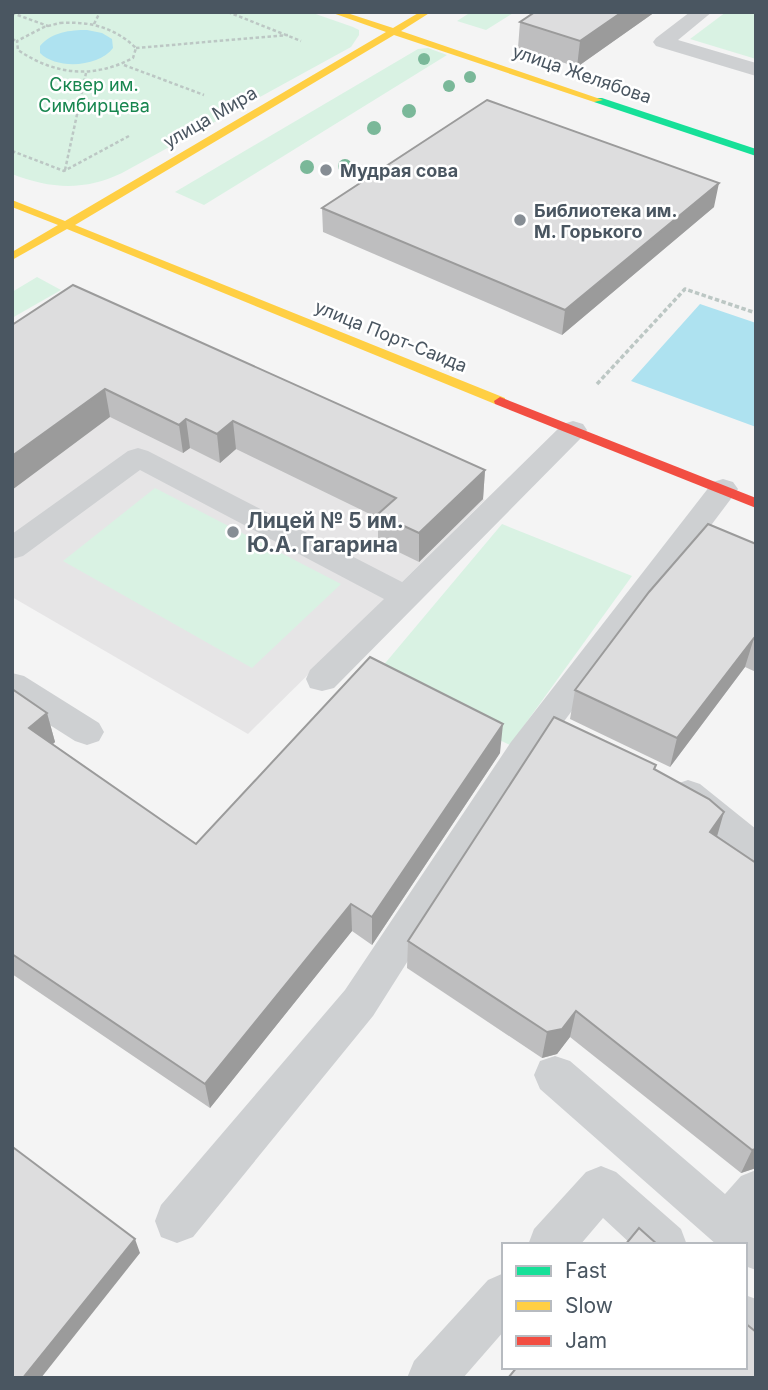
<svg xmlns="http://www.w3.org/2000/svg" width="768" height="1390" font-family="Inter,sans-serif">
<rect width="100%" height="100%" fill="#f4f4f4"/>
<path fill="#e6e5e6" d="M 79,313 L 485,500 L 248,734 L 12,597 L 12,357 Z"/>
<path fill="#d9f2e3" d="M 12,12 L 310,12 L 353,27 L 359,30 L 359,35 L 351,47 L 122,173 C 85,191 50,189 12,174 Z
M 471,12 L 515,12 L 486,30 L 457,21 Z
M 726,12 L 756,12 L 756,59 L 690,39 Z
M 428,48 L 447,55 L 204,205 L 175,192 L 418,49 Z
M 37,277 L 61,290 L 12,318 L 12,292 Z
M 155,488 L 341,584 L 252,668 L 63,561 Z
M 502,524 L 632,576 L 510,745 L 371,680 Z"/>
<path fill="#aee2f0" d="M 87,30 L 102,33 L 112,39 L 113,48 C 99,67 57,70 40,53 L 40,46 C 52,32 70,30 87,30 Z
M 700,304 L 756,323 L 756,427 L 631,381 Z"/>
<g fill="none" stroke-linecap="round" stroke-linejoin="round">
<path stroke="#bcc7c4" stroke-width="2.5" stroke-dasharray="3.5 2.5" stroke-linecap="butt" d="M 228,12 L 301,41
M 12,13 L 48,26
M 60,23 C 89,21 114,27 136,48 L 133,58 C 93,79 55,75 18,50 L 17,41 L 44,27 Z
M 94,24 L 100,12
M 12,39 L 17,41
M 136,48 L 288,35
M 124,65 L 204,95
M 12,151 L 64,171 L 129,136
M 65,170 L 86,73"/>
<path stroke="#bcc7c4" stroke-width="3.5" stroke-dasharray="4.5 2.5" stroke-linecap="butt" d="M 597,384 L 685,289 L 756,313"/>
<path fill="#ced0d2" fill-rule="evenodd" d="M 690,12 L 712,12 L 678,40 L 756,63 L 756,76 L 656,46 L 653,42 L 656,38 Z
M 573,421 L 583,424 L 587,430 L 583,436 L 334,688 L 322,691 L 310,688 L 306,679 L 310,670 L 384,599 L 140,470 L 23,556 L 12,559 L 12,534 L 128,451 L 138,448 L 148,451 L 402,582 L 563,424 Z
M 723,479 L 733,482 L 738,489 L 733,496 L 535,760 L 373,1016 L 193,1237 L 177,1243 L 161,1237 L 155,1221 L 161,1205 L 345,990 L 511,742 L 713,482 Z
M 12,673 L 24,676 L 99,723 L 104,732 L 99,741 L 87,745 L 75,741 L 12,701 Z
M 688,780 L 700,784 L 756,829 L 756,865 L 743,861 L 676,804 L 670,794 L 676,784 Z
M 555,1056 L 570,1061 L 725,1194 L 741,1176 L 756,1170 L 756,1270 L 745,1266 L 745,1245 L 717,1245 L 540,1089 L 534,1075 L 540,1061 Z
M 601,1166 L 616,1172 L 681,1229 L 687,1245 L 632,1245 L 603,1218 L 580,1245 L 528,1245 L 534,1229 L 586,1172 Z
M 504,1273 L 504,1331 L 463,1378 L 407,1378 L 414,1361 L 488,1280 Z
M 745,1295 L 756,1299 L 756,1350 L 745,1346 Z"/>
<path fill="#16e098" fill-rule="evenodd" d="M 594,98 L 602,98 L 756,149 L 756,156 L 594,102 Z"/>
<path fill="#ffcf43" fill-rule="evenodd" d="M 330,12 L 344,12 L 393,28 L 420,12 L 431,12 L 401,31 L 603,100 L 594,102 L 394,35 L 75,225 L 505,398 L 505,404 L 495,404 L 67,229 L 12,260 L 12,252 L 58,225 L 12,207 L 12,200 L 65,221 L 386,32 Z"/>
<path fill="#f24e42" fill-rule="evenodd" d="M 500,397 L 756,498 L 756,508 L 495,404 L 494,401 Z"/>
</g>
<g fill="#7ab899">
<circle cx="424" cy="59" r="6"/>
<circle cx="470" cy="77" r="6"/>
<circle cx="449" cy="86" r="6"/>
<circle cx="409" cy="111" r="7"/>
<circle cx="374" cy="128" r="7"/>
<circle cx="345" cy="166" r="7"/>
<circle cx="307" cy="167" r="7"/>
</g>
<path fill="#bebebf" d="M 655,12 L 577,67 L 518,48 L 520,22 Z
M 714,207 L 562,335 L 323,232 L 322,208 Z
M 12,325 L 485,470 L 483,499 L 419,562 L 378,542 L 378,518 L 236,449 L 220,463 L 190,448 L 183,453 L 110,417 Z
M 756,544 L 756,672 L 745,667 L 670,767 L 570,719 L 575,690 Z
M 12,689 L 47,713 L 55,742 L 53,744 L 196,844 L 500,753 L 372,945 L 352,931 L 210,1108 L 12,974 Z
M 656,765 L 655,769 L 717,836 L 756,863 L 756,1168 L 741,1173 L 570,1037 L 557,1054 L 542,1058 L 407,968 L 408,941 Z"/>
<path fill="#9b9b9b" d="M 622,12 L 655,12 L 577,67 L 580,41 Z
M 719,183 L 714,207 L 562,335 L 565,310 Z
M 105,389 L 110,417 L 12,490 L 12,456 Z
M 186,419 L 190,448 L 183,453 L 179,425 Z
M 233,421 L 236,449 L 220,463 L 217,434 Z
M 485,470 L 483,499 L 419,562 L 419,533 Z
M 754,638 L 745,667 L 670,767 L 677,738 Z
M 47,713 L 55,742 L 38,757 L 29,728 Z
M 503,724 L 500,753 L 372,945 L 372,917 Z
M 724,812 L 716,840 L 710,832 Z
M 351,904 L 352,931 L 210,1108 L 205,1084 Z
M 576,1011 L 570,1037 L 557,1054 L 542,1058 L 547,1032 Z
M 756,1149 L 756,1168 L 741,1173 L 752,1150 Z
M 135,1239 L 140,1253 L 41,1378 L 23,1378 Z"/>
<path fill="#ddddde" stroke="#9b9b9b" stroke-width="2" d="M 535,12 L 622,12 L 580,41 L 520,22 Z
M 487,100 L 719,183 L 565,310 L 322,208 Z
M 73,285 L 485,470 L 419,533 L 378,514 L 396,498 L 233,421 L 217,434 L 186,419 L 179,425 L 105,389 L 12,456 L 12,325 Z
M 708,524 L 756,544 L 756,639 L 754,638 L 677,738 L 575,690 L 649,592 Z
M 370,657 L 503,724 L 372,917 L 351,904 L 205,1084 L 12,954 L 12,689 L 47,713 L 29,728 L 196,844 Z
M 554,717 L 656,765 L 654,769 L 709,799 L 724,812 L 710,832 L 756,863 L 756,1149 L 752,1150 L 576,1011 L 562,1029 L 547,1032 L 408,941 Z
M 14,1148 L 135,1239 L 23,1378 L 12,1378 L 12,1151 Z
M 639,1228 L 658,1245 L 625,1245 Z
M 745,1323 L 756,1332 L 756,1378 L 508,1378 L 517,1367 L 745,1367 Z"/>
<g fill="#868d94" stroke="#fff" stroke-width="2.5">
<circle cx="326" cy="170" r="7"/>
<circle cx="520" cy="220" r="7"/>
<circle cx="233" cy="532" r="7"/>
</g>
<g text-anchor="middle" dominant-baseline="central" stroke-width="5" stroke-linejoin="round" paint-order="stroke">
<g font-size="18" fill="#4a5661" stroke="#fff">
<text transform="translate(582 74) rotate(19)">улица Желябова</text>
<text transform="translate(210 117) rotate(-30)">улица Мира</text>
<text transform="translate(391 336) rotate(22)">улица Порт-Саида</text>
</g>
<g font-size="18" fill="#17864f" stroke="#fff">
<text x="94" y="84">Сквер им.<tspan x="94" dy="21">Симбирцева</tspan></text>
</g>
<g font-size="18" font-weight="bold" fill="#4a5661" stroke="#fff" text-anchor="start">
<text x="340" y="170">Мудрая сова</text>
<text x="534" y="210">Библиотека им.<tspan x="534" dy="21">М. Горького</tspan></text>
</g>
<g font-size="21" font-weight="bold" fill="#4a5661" stroke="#fff" text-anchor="start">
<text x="247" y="520">Лицей № 5 им.<tspan x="247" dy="24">Ю.А. Гагарина</tspan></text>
</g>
</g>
<rect width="768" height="1390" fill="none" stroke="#4a5661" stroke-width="28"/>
<rect x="502" y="1243" width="245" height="126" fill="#ffffff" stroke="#b7bbc0" stroke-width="2"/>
<rect x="516" y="1266" width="35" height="10" fill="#16e098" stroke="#b7bbc0" stroke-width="2"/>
<text x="565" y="1278" font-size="21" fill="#4a5661">Fast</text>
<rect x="516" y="1301" width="35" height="10" fill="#ffcf43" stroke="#b7bbc0" stroke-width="2"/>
<text x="565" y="1313" font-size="21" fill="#4a5661">Slow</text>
<rect x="516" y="1336" width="35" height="10" fill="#f24e42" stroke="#b7bbc0" stroke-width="2"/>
<text x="565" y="1348" font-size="21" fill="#4a5661">Jam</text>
</svg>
